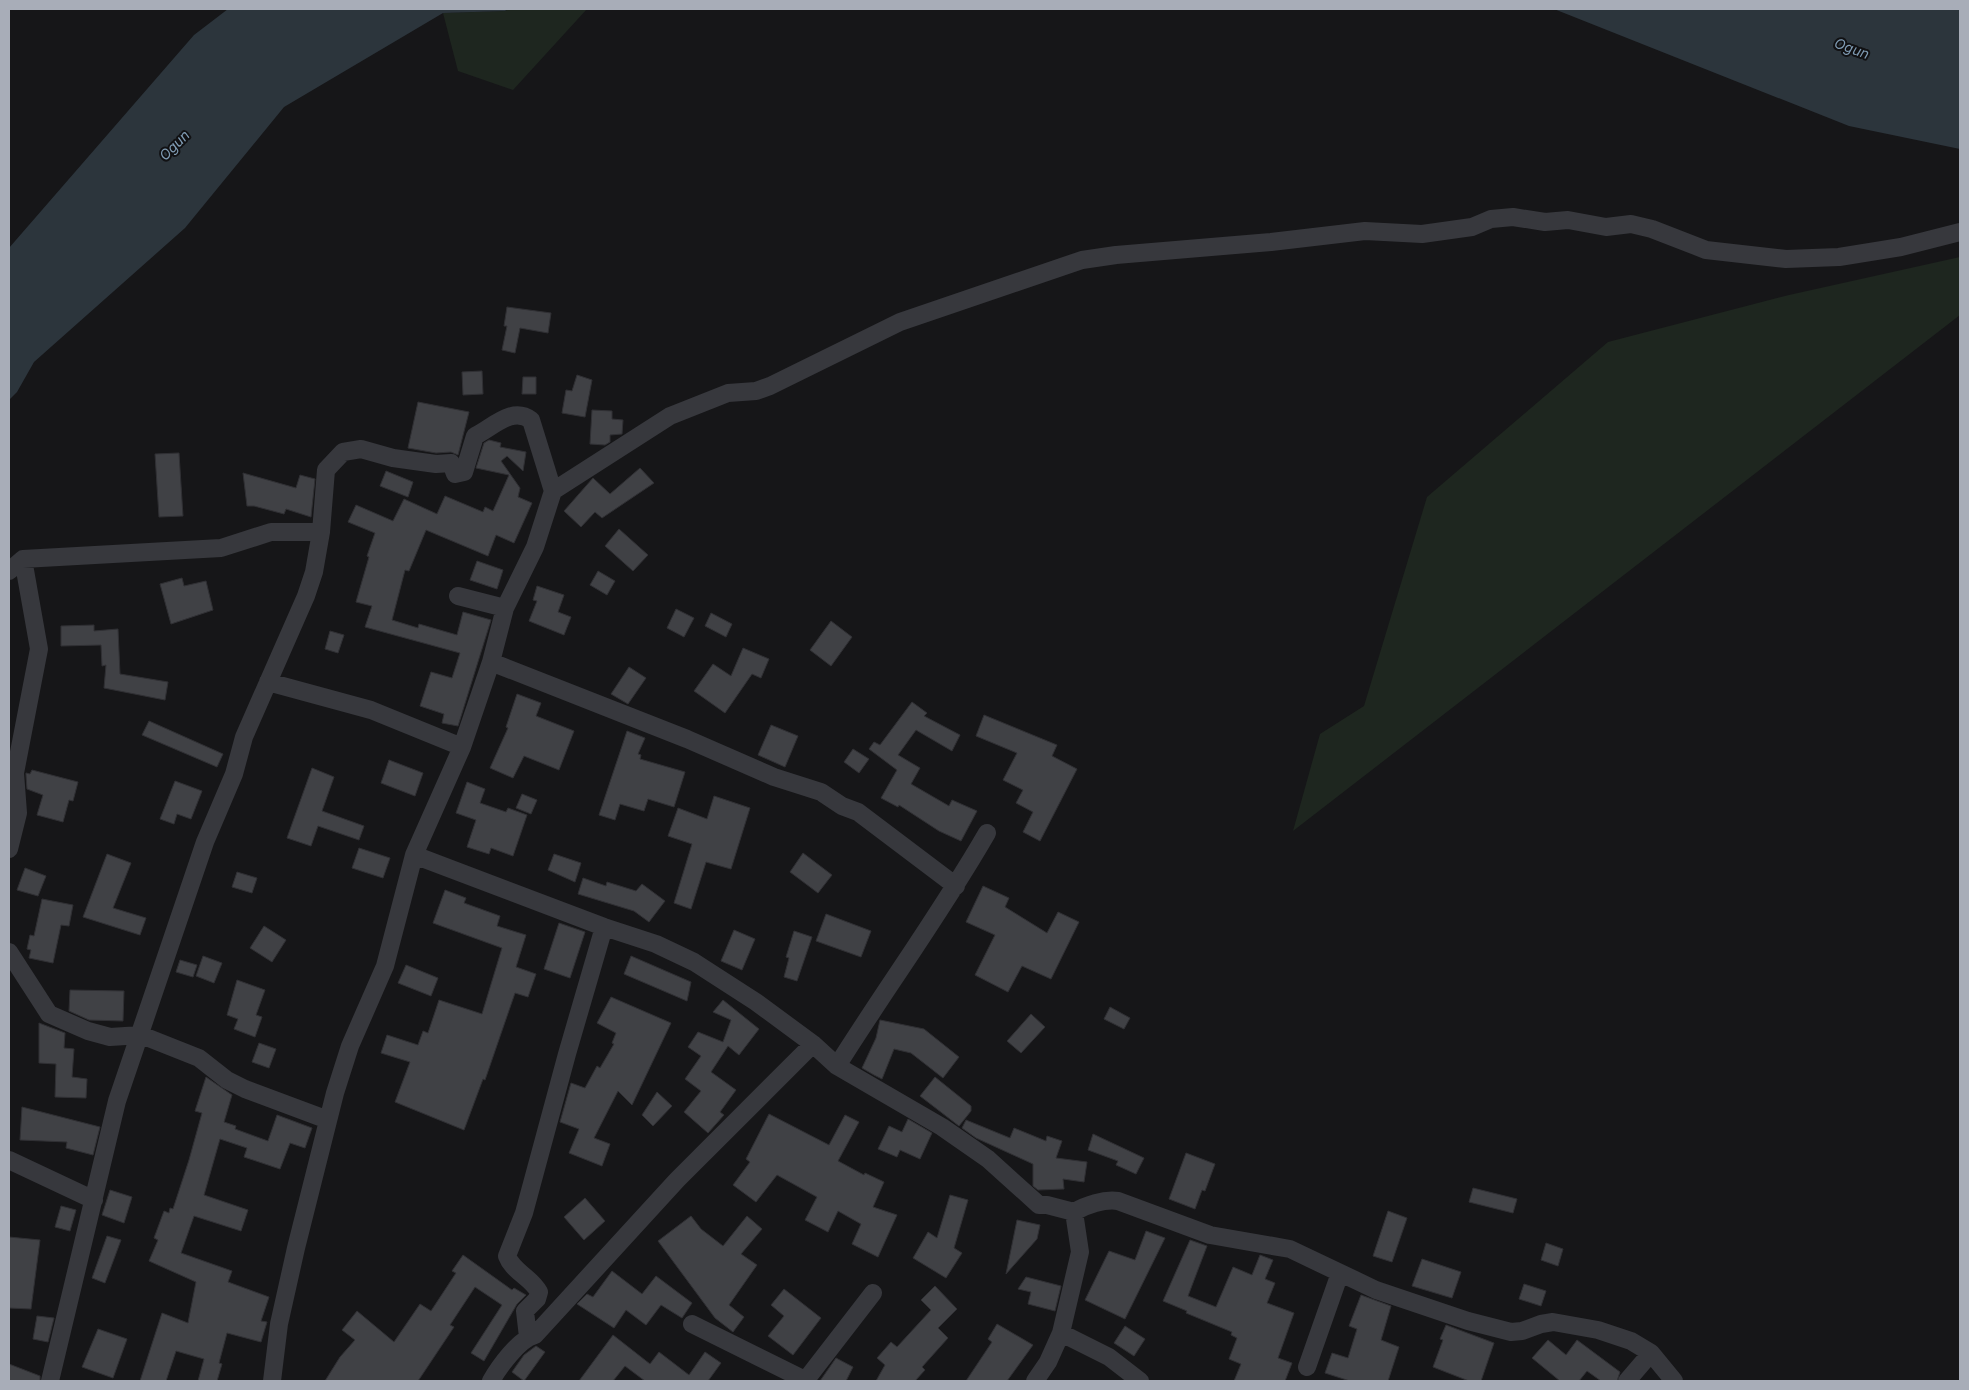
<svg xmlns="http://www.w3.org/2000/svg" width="1969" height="1390" font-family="Inter,sans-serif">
<rect width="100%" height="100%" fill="#161618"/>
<path fill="#1e261f" d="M 508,9 L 587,9 L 513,90 L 458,71 L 443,13 L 505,11 Z
M 1960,257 L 1960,315 L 1293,831 L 1320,734 L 1364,706 L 1427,497 L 1608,342 L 1789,295 Z"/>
<path fill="#2c353c" d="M 228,9 L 508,9 L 505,11 L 443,13 L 284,107 L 185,228 L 34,362 L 17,392 L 9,400 L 9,248 L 194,35 Z
M 1554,9 L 1960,9 L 1960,149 L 1849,126 Z"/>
<path fill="#404145" stroke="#303034" d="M 507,307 L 551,313 L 548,333 L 520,328 L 515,353 L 502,350 L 507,326 L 504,326 Z
M 482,371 L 483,394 L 463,395 L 462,372 Z
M 577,375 L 592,380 L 585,417 L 562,413 L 566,390 L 572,391 Z
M 523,377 L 536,377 L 536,394 L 522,394 Z
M 418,402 L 469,412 L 458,455 L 451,452 L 436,453 L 408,448 Z
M 592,410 L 612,411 L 612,419 L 623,420 L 622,434 L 610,435 L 610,442 L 605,445 L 590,444 Z
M 489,440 L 501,443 L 500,447 L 526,452 L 523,471 L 507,456 L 501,461 L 520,488 L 518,497 L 532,503 L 514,543 L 496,535 L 488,556 L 426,530 L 409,571 L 405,570 L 392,620 L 418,628 L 419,624 L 457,635 L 463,612 L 491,620 L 458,726 L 442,723 L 444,714 L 420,706 L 431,672 L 452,678 L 460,653 L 365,627 L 372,606 L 356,602 L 369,557 L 367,556 L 375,533 L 348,522 L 356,505 L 393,521 L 404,499 L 437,514 L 445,496 L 483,512 L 485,507 L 493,511 L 509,475 L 476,468 L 484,443 Z
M 179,453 L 183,516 L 159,517 L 155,454 Z
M 640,468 L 654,483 L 602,518 L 595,512 L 581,527 L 564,511 L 593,478 L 610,494 Z
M 386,471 L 413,482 L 408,497 L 380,486 Z
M 243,473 L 296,488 L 300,475 L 315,479 L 311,517 L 286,509 L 284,514 L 254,506 L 247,506 Z
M 619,529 L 648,555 L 633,571 L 605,546 Z
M 477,561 L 503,570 L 497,589 L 470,580 Z
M 598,571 L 615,581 L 607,595 L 590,585 Z
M 182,578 L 184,586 L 206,581 L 213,610 L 171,624 L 160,584 Z
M 537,586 L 564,595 L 558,612 L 571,617 L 564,635 L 529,621 L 537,601 L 533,600 Z
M 676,609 L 694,618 L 684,637 L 667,628 Z
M 711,613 L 732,624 L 726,637 L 705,626 Z
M 831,621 L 852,637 L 831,666 L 810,650 Z
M 94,625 L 94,631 L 118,629 L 120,674 L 168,682 L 165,700 L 104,688 L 106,665 L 102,666 L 101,645 L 61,646 L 61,626 Z
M 330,631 L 344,635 L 338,653 L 325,649 Z
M 743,648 L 769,659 L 761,678 L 752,674 L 725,713 L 694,691 L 713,664 L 731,676 Z
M 629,667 L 646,678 L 628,704 L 611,694 Z
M 517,694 L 541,703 L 536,716 L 574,731 L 559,770 L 524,756 L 513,778 L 490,768 L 508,728 L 506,727 Z
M 912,702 L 927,713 L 924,716 L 960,735 L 952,751 L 916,730 L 898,755 L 920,768 L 911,784 L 949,806 L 952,800 L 977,811 L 961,841 L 939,831 L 899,805 L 898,807 L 881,798 L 897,770 L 869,749 L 874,742 L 880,745 Z
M 984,715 L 1057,745 L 1052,756 L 1077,769 L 1040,841 L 1023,832 L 1033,812 L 1016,803 L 1023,790 L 1003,780 L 1017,753 L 976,736 Z
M 149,721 L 223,754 L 217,767 L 142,735 Z
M 771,725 L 798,736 L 785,767 L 758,755 Z
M 627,731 L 645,738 L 638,754 L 641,755 L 640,759 L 685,772 L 674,807 L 648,799 L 644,811 L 620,804 L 615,820 L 599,815 Z
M 853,749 L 869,759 L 859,773 L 844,762 Z
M 389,760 L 423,773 L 415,796 L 381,783 Z
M 312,768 L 334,777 L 322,811 L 364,826 L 359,840 L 318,826 L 311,846 L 287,838 Z
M 32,770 L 78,782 L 73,801 L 69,800 L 63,822 L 37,815 L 43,795 L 27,789 L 26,775 L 26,773 L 30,774 Z
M 175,781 L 202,791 L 191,819 L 177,814 L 174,824 L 160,819 Z
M 467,782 L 485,789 L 480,803 L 506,812 L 508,808 L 527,815 L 513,856 L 491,848 L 489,854 L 467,847 L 476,820 L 456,813 Z
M 522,794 L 537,800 L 531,814 L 516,808 Z
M 714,796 L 750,808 L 731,869 L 706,862 L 691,909 L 674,903 L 692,844 L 668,836 L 678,808 L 707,819 Z
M 359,848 L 390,858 L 383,878 L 352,868 Z
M 803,853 L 832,875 L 818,893 L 790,872 Z
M 107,854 L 131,863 L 113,908 L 146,918 L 140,935 L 83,917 Z
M 554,854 L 581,863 L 575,882 L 548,870 Z
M 25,868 L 46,876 L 38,896 L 17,890 Z
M 237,872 L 257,878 L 252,893 L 232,887 Z
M 583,878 L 606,886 L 607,882 L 636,891 L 642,884 L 665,901 L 649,922 L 634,911 L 578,894 Z
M 983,886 L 1009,898 L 1005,907 L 1047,933 L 1058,912 L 1079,922 L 1051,979 L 1022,966 L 1008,992 L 975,975 L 995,935 L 966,922 Z
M 445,890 L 466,898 L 464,903 L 500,916 L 497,926 L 526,935 L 516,967 L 536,974 L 528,997 L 515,993 L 485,1080 L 483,1079 L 464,1130 L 395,1102 L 410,1062 L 381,1053 L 387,1035 L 418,1045 L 423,1031 L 428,1033 L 439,1000 L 482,1014 L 502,948 L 433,923 Z
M 42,899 L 73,905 L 69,926 L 61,925 L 53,963 L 29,958 L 31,950 L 27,949 L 30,935 L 34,936 Z
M 826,914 L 871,931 L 861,957 L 816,941 Z
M 559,923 L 585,932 L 570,978 L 544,969 Z
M 264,926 L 286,940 L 272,962 L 250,948 Z
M 734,930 L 755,939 L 742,970 L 721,961 Z
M 794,931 L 812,937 L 797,981 L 784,977 L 789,958 L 786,957 Z
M 203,956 L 222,963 L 214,983 L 196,976 Z
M 631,956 L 691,982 L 687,1001 L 624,974 Z
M 180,960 L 197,965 L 193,977 L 176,972 Z
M 406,965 L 438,978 L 431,996 L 398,983 Z
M 237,980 L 265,990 L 256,1015 L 262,1017 L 255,1037 L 234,1029 L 238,1019 L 227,1015 Z
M 70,990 L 124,991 L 123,1021 L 89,1020 L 69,1011 Z
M 611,997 L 671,1023 L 632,1105 L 618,1091 L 594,1138 L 610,1144 L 602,1166 L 569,1153 L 579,1129 L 560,1122 L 571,1083 L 585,1088 L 597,1066 L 600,1068 L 614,1044 L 612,1043 L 616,1033 L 597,1023 Z
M 723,1000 L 759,1029 L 739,1055 L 728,1046 L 711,1072 L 736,1090 L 720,1112 L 724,1115 L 708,1133 L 684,1112 L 701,1091 L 685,1079 L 701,1056 L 688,1047 L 698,1032 L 723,1042 L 731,1020 L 713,1012 Z
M 1110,1007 L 1130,1018 L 1124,1029 L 1104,1019 Z
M 1031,1014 L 1045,1027 L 1021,1053 L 1007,1041 Z
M 880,1020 L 924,1029 L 959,1057 L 943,1078 L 911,1053 L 894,1049 L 882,1079 L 874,1075 L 862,1068 L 876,1038 Z
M 39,1023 L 65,1033 L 64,1048 L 74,1049 L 72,1077 L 87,1079 L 86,1098 L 55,1097 L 56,1064 L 39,1063 Z
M 259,1043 L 276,1049 L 269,1068 L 252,1062 Z
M 206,1077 L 232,1095 L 224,1122 L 236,1126 L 235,1129 L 268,1141 L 277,1115 L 312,1128 L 305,1148 L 290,1143 L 280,1169 L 244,1157 L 247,1148 L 220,1139 L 204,1195 L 248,1210 L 241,1231 L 194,1216 L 181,1253 L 232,1271 L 228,1282 L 269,1297 L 261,1321 L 267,1322 L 261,1342 L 227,1333 L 219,1363 L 222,1364 L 217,1381 L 198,1381 L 204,1359 L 176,1351 L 166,1381 L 140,1381 L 162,1313 L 188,1323 L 196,1282 L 149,1261 L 158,1240 L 154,1238 L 164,1211 L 169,1213 L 170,1208 L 173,1209 L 189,1160 L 202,1113 L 195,1111 Z
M 935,1077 L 971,1106 L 971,1111 L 959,1126 L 920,1096 Z
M 657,1092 L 672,1106 L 653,1126 L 642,1115 Z
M 22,1107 L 100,1127 L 93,1155 L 66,1148 L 67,1142 L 20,1140 Z
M 769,1114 L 829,1145 L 845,1115 L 859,1122 L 838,1161 L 864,1175 L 865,1173 L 884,1182 L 873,1207 L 897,1215 L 878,1257 L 852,1244 L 861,1224 L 838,1211 L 828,1232 L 805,1220 L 817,1197 L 777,1175 L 756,1202 L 733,1185 L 750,1162 L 746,1159 Z
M 908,1119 L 932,1133 L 920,1159 L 900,1150 L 897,1157 L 878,1149 L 889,1126 L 902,1132 Z
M 966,1120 L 1010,1138 L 1014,1128 L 1046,1141 L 1047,1136 L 1062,1141 L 1056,1158 L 1087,1162 L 1084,1182 L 1063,1179 L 1064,1189 L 1038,1190 L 1033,1186 L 1033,1164 L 976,1138 L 962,1128 Z
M 1093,1134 L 1144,1158 L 1136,1174 L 1116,1165 L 1118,1161 L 1088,1150 Z
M 1186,1153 L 1215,1164 L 1205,1191 L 1202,1190 L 1195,1209 L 1169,1199 Z
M 1473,1188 L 1517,1199 L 1513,1213 L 1469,1202 Z
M 110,1190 L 132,1197 L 124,1223 L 102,1215 Z
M 950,1195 L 968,1200 L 954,1248 L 962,1253 L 946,1278 L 913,1258 L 928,1232 L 937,1238 Z
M 585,1198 L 605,1221 L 584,1240 L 564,1217 Z
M 61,1206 L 76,1210 L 70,1231 L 55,1227 Z
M 1388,1211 L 1407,1218 L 1392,1262 L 1373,1256 Z
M 691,1216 L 701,1229 L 723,1246 L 747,1216 L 762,1229 L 741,1254 L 757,1265 L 729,1305 L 744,1317 L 733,1332 L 715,1318 L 658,1241 Z
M 1017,1220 L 1040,1225 L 1037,1239 L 1006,1274 Z
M 1146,1231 L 1165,1238 L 1125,1319 L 1085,1300 L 1109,1251 L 1135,1260 Z
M 107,1236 L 121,1240 L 105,1283 L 92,1278 Z
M 9,1237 L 40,1240 L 31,1309 L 9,1308 Z
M 1190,1240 L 1207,1246 L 1188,1296 L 1216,1307 L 1233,1267 L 1252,1275 L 1260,1255 L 1273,1260 L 1265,1279 L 1275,1283 L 1267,1303 L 1294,1313 L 1278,1358 L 1292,1363 L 1285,1381 L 1234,1381 L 1241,1364 L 1229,1359 L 1237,1338 L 1231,1335 L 1232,1332 L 1186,1313 L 1187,1311 L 1163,1301 Z
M 1546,1243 L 1563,1249 L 1558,1266 L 1541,1260 Z
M 463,1255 L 512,1290 L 514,1288 L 526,1295 L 517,1304 L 484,1361 L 471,1353 L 502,1305 L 475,1287 L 450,1325 L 454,1327 L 418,1381 L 325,1381 L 340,1357 L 355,1340 L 342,1330 L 357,1311 L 394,1342 L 420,1304 L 431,1311 L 456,1273 L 452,1271 Z
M 1422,1259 L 1461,1272 L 1452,1298 L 1412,1286 Z
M 612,1271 L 642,1294 L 656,1276 L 692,1303 L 682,1318 L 661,1305 L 646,1325 L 626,1310 L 614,1328 L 577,1304 L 587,1294 L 593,1297 Z
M 1026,1277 L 1061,1286 L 1055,1311 L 1028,1304 L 1031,1292 L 1018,1289 Z
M 1524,1284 L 1546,1291 L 1541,1306 L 1519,1299 Z
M 935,1286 L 957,1309 L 938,1328 L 948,1338 L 922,1367 L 925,1370 L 915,1381 L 876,1381 L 885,1365 L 877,1358 L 891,1342 L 897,1347 L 931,1310 L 921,1300 Z
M 784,1289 L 821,1318 L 793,1355 L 768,1336 L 784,1316 L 771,1305 Z
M 1361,1295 L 1391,1306 L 1381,1340 L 1399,1347 L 1388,1381 L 1350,1381 L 1325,1373 L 1332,1353 L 1348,1358 L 1357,1329 L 1349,1326 Z
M 37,1316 L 54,1318 L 48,1342 L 33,1339 Z
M 997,1324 L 1033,1345 L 1007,1381 L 966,1381 L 992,1342 L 988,1339 Z
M 1446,1325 L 1494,1343 L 1481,1381 L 1469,1381 L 1433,1367 L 1443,1340 L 1440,1339 Z
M 1125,1326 L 1145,1339 L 1134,1356 L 1114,1343 Z
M 98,1329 L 127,1339 L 113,1378 L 82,1367 Z
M 613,1335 L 650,1364 L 659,1352 L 689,1375 L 705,1352 L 721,1363 L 708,1381 L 645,1381 L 625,1366 L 613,1381 L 579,1381 Z
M 1548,1340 L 1566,1355 L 1577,1340 L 1620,1372 L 1617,1381 L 1601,1381 L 1587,1371 L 1579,1381 L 1560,1381 L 1532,1358 Z
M 536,1346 L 545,1352 L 524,1381 L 512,1372 L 524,1355 Z
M 836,1358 L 853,1367 L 846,1381 L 820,1381 Z
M 9,1364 L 40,1376 L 40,1381 L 9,1381 Z"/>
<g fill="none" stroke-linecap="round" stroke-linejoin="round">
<path stroke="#37383d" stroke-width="18" d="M 553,491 L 670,416 L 728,393 L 756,391 L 770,386 L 900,322 L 1082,260 L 1116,255 L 1271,242 L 1365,231 L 1422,234 L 1472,227 L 1491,219 L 1513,217 L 1545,222 L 1568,220 L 1606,227 L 1631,224 L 1652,229 L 1706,250 L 1786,259 L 1839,257 L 1901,247 L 1960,232
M 9,571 L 23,559 L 221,548 L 271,532 L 321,532
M 458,596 L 505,608
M 491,662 L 687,739 L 774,777 L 821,792 L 842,806 L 858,812 L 956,886
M 268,682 L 371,710 L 462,747
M 9,849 L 18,813 L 15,773 L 39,649 L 23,559
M 414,855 L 604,927 L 656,944 L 694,962 L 756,1002 L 813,1044 L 837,1066 L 942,1127 L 988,1159 L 1039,1205 L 1047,1205 L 1074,1212 C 1086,1205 1104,1199 1118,1201 L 1210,1235 L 1290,1249 L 1376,1290 L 1468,1321 L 1511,1332 L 1522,1331 L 1541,1324 L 1553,1322 L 1598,1330 L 1631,1341 L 1651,1353 L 1674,1381
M 9,952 L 49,1014 L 88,1031 L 110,1037 L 141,1035 L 199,1058 L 227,1080 L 245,1089 L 328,1120
M 837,1066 C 886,988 941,913 987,833
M 9,1160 L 94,1200
M 692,1324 L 805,1380
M 1061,1333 L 1109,1357 L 1140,1381
M 528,1337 L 525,1311 L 537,1299 L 539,1292 C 531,1277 513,1272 507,1256 L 524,1213 L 567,1054 L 604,927
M 1307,1367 L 1340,1273
M 50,1381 L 117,1101 L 205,842 L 234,774 L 244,737 L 306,596 L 314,572 L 321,532 L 326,470 L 343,452 L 361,449 L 393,458 L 436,464 L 451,463 L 455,474 L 464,472 L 475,436 C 493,427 512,406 531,420 L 553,491 L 535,547 L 505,608 L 491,662 L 462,747 L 414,855 L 385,966 L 350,1046 L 335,1093 L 296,1248 L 279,1324 L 272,1381
M 491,1381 C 499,1367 519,1339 535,1335 L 677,1180 L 813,1044
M 805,1381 L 873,1293
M 1035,1381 L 1048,1362 L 1061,1333 L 1080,1252 L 1074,1212
M 1627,1381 L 1651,1353"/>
</g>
<g text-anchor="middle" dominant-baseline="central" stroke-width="4" stroke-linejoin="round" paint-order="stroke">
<g font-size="14" font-style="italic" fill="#7f9bb3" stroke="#111113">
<text transform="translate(1852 48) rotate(20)">Ogun</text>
<text transform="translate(174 145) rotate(-45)">Ogun</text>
</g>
</g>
<rect width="1969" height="1390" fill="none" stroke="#a8adb8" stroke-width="20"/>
</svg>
